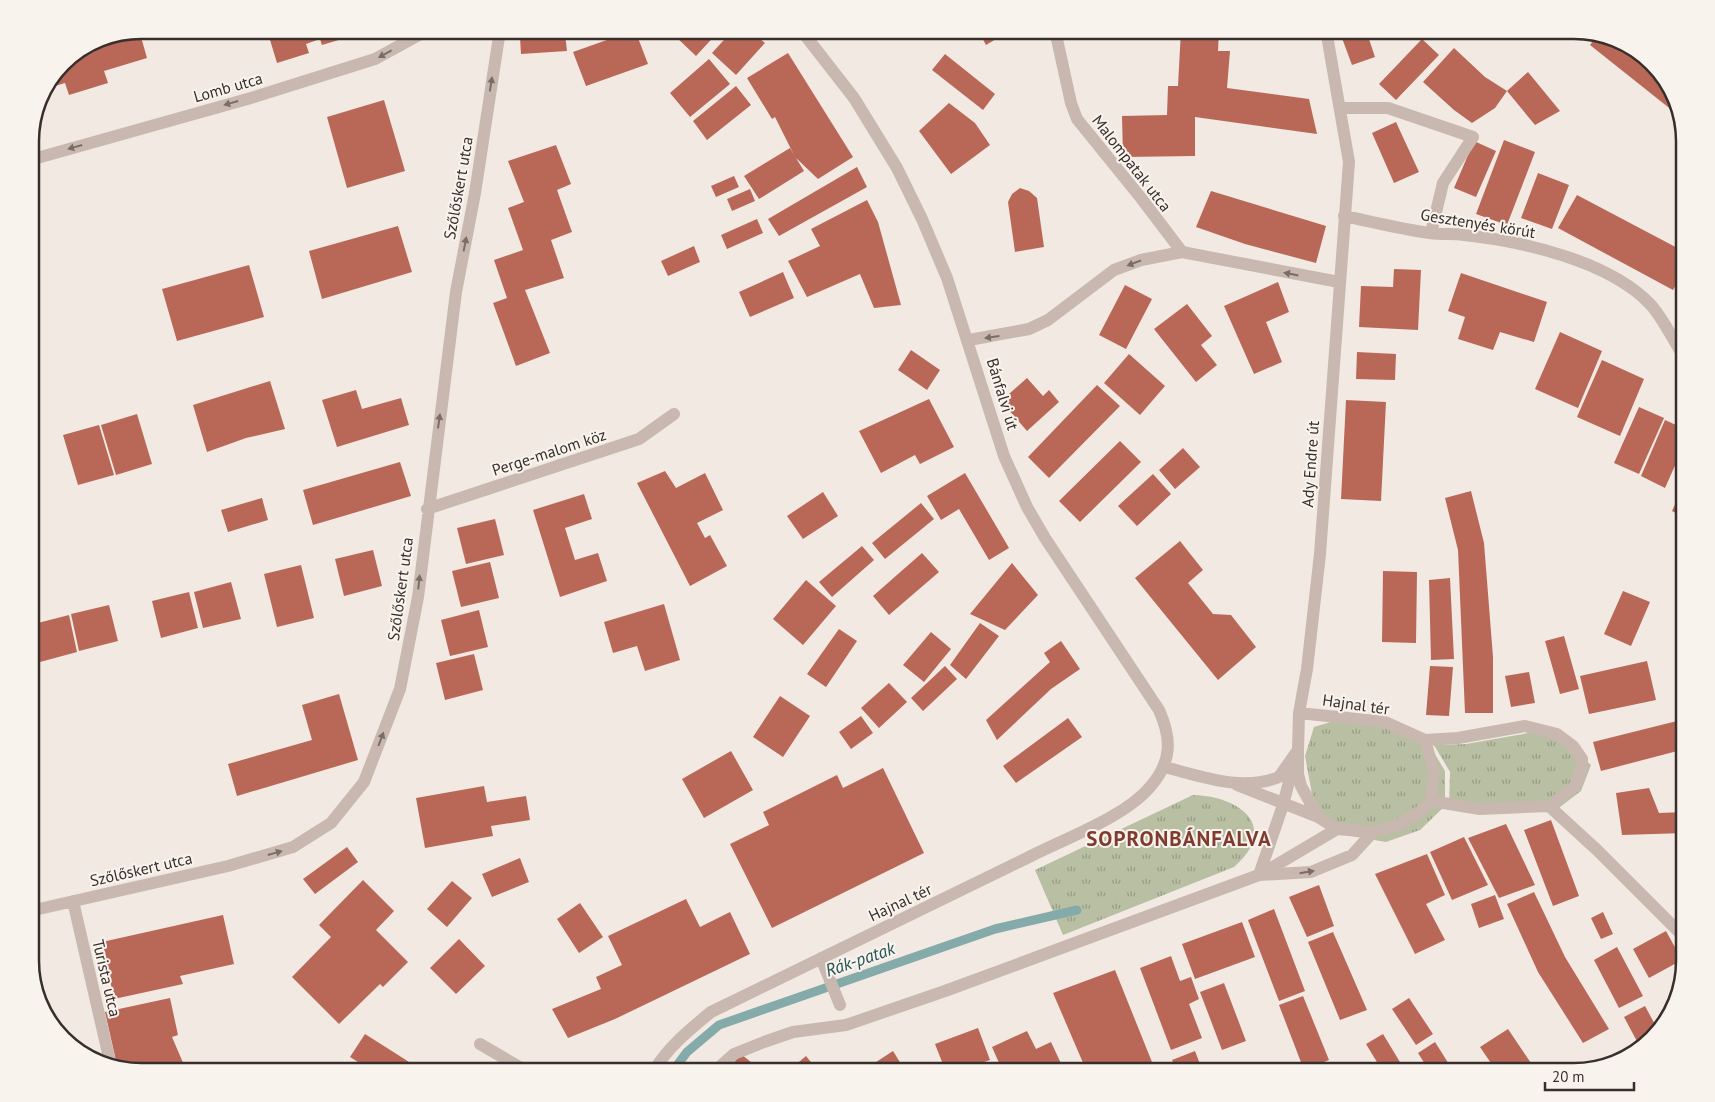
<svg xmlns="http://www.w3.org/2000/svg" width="1715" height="1102" font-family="'PT Sans',sans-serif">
<defs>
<pattern id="park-tufts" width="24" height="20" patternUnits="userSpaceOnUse" patternTransform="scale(1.25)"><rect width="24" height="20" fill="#b8bfa3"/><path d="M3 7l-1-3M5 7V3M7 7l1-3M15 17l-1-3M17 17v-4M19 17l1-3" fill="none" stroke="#979c85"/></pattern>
</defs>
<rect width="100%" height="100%" fill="#f1e9e2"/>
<path fill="url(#park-tufts)" d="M 1337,720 L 1386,725 L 1430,746 L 1445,771 L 1445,806 L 1420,830 L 1386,842 L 1345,835 L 1326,821 L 1312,794 L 1305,756 L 1314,727 Z
M 1534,732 L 1566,743 L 1591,765 L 1581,791 L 1556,810 L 1449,807 L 1450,772 L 1434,745 L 1466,744 Z
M 1193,795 C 1240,796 1280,827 1234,867 L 1063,935 L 1035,870 Z"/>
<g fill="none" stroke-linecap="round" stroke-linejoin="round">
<path stroke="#84abaa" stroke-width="9" d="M 672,1072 L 687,1052 L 719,1025 L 995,929 L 1077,910"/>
</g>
<path fill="#b96858" d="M 139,30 L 147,58 L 104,71 L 108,83 L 69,95 L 65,83 L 45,89 L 63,62 L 99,38 Z
M 267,30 L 350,30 L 352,36 L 322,45 L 320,39 L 306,44 L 309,53 L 277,63 Z
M 635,30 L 648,64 L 586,86 L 573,52 Z
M 681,30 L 720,30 L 696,56 L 675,36 Z
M 733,30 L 750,30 L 765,43 L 736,75 L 712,53 Z
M 978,30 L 1004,30 L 1006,33 L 986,45 Z
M 1181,30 L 1219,30 L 1218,51 L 1230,51 L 1227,88 L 1309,99 L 1317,134 L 1195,117 L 1195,156 L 1123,157 L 1122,116 L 1167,115 L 1168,86 L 1178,86 Z
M 1339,30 L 1382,30 L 1383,34 L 1368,36 L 1375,57 L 1352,65 Z
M 565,34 L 567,51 L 521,54 L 520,37 Z
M 1591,35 L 1635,49 L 1670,86 L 1678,115 L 1590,45 L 1595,38 Z
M 1422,39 L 1439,55 L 1396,100 L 1379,84 Z
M 1454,48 L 1485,77 L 1507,91 L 1528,72 L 1560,111 L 1535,125 L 1507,91 L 1495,108 L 1472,123 L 1454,110 L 1423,82 Z
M 788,53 L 853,157 L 818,179 L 796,158 L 804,171 L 759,199 L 744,176 L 790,148 L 794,155 L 775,117 L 772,119 L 747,78 Z
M 945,54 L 995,94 L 983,110 L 932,70 Z
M 709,59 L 730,84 L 690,117 L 670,93 Z
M 736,86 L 751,105 L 707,140 L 693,121 Z
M 384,100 L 405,171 L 347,188 L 327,117 Z
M 949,103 L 975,123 L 990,145 L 951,174 L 919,131 Z
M 1396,122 L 1419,172 L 1394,183 L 1372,133 Z
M 1504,140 L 1535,152 L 1507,225 L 1476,214 Z
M 1474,141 L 1496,151 L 1476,197 L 1454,188 Z
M 556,145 L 571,184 L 557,190 L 572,232 L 551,240 L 564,278 L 525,290 L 550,353 L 516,366 L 493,303 L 507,298 L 494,260 L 523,250 L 508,208 L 524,202 L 508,161 Z
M 857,167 L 867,187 L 779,236 L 768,219 Z
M 1538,173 L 1569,185 L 1552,229 L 1521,218 Z
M 734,176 L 739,187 L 716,197 L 711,186 Z
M 1020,188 L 1029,191 L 1037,198 L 1044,247 L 1015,252 L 1008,202 L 1012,194 Z
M 750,189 L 755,201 L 732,211 L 727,199 Z
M 1211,191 L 1326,226 L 1316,263 L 1245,244 L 1196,227 Z
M 1577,195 L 1685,252 L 1685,269 L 1673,290 L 1558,228 Z
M 867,200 L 878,222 L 901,305 L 874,308 L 860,274 L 807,297 L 788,261 L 820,246 L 811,229 Z
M 757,219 L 763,233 L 727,249 L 721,235 Z
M 398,226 L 412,272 L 322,299 L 309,251 Z
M 694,246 L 700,262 L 668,276 L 661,261 Z
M 249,265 L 264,317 L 177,341 L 162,289 Z
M 1394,269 L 1421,270 L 1418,330 L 1359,327 L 1361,286 L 1393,287 Z
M 783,272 L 794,298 L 750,317 L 739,292 Z
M 1461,273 L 1547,302 L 1534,342 L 1500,332 L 1493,350 L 1458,339 L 1465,317 L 1448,311 Z
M 1278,282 L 1289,312 L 1266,322 L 1282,362 L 1254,374 L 1224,306 Z
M 1125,285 L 1152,299 L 1126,349 L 1099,335 Z
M 1187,304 L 1212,336 L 1201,345 L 1217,365 L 1196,382 L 1154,329 Z
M 1560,332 L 1602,351 L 1578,408 L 1535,389 Z
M 911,350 L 940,370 L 927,390 L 898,370 Z
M 1357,352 L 1396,354 L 1395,380 L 1356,379 Z
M 1129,354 L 1165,386 L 1140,415 L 1104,383 Z
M 1602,360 L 1644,379 L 1620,436 L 1577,417 Z
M 1027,378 L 1043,396 L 1049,390 L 1059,402 L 1027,431 L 1001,401 Z
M 270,381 L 285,429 L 246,438 L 207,452 L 193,405 Z
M 1097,385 L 1120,406 L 1049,478 L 1028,457 Z
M 356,390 L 362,409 L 401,398 L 409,425 L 337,447 L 322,400 Z
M 929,399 L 954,447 L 920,464 L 915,455 L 881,473 L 859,431 Z
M 1346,400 L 1386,402 L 1381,501 L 1341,499 Z
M 1639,407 L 1664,418 L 1639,474 L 1614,463 Z
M 137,414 L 152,464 L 116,475 L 101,425 Z
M 1665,420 L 1685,429 L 1685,443 L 1665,488 L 1641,476 Z
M 99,425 L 114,475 L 78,485 L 63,435 Z
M 1120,441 L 1141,462 L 1080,522 L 1059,501 Z
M 1183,448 L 1200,467 L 1175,489 L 1159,470 Z
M 400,462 L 411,496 L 313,525 L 303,490 Z
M 665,471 L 676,488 L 705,473 L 723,510 L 697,523 L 705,538 L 710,535 L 727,566 L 690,586 L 637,483 Z
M 965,473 L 1009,548 L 989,560 L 959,509 L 941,520 L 927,496 Z
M 1153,474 L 1171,494 L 1137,526 L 1118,506 Z
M 1685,483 L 1685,518 L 1672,511 Z
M 1471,491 L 1484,543 L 1493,657 L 1493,713 L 1465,713 L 1458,550 L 1445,498 Z
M 823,492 L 838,516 L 803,539 L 787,516 Z
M 584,494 L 592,519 L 565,528 L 575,560 L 598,553 L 607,581 L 560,597 L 533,510 Z
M 262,498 L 268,520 L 228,532 L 221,510 Z
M 921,503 L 934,519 L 885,559 L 872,543 Z
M 495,519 L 504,555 L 466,564 L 457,528 Z
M 1180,541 L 1203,570 L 1188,583 L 1213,614 L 1231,615 L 1256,647 L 1218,680 L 1135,578 Z
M 862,546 L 874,560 L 832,597 L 819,582 Z
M 373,550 L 382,586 L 344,596 L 335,559 Z
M 922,553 L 939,572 L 889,615 L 873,596 Z
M 490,562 L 499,598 L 461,607 L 452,571 Z
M 1012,563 L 1038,595 L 1005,630 L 970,614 Z
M 301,565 L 314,618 L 277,627 L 264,574 Z
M 1383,571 L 1417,572 L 1416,643 L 1382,642 Z
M 1450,578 L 1454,659 L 1431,660 L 1429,580 Z
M 806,580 L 836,606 L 803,645 L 773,619 Z
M 231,582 L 241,619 L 203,628 L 194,592 Z
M 1623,591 L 1650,602 L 1631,646 L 1604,634 Z
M 189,592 L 198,628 L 161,638 L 152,601 Z
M 664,604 L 680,660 L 645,671 L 637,646 L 613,653 L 604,622 Z
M 109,605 L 118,641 L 79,651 L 71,614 Z
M 479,610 L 488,647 L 450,656 L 441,620 Z
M 69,615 L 77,652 L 40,662 L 30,625 Z
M 980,623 L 999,636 L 966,679 L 950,665 Z
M 839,629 L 857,641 L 826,687 L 807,674 Z
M 931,632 L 951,649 L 924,682 L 903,665 Z
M 1564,636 L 1579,689 L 1560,694 L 1545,641 Z
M 1061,641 L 1080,669 L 1051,689 L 997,740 L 986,720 L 1050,662 L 1044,653 Z
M 474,654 L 483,690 L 445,700 L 436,663 Z
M 1647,661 L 1656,700 L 1589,714 L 1580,676 Z
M 945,666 L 957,679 L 923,711 L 911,698 Z
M 1430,666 L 1453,667 L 1449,716 L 1426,715 Z
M 1529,672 L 1535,703 L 1511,707 L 1505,676 Z
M 889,683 L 907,702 L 879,728 L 861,708 Z
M 339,694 L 358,760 L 237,796 L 228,764 L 312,740 L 302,705 Z
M 780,696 L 810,716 L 783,757 L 753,737 Z
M 861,716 L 873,733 L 851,749 L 839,732 Z
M 1068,718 L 1082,737 L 1016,783 L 1003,766 Z
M 1685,719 L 1685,749 L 1601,771 L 1593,742 Z
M 731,751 L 753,790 L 704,818 L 682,779 Z
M 883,768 L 924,853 L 772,928 L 730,844 L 769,825 L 763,812 L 837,775 L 843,788 Z
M 484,786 L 487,802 L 526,796 L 530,820 L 491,826 L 493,836 L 425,848 L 416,798 Z
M 1649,788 L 1659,813 L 1685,812 L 1685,833 L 1622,835 L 1616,793 Z
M 1551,820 L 1579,896 L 1553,906 L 1524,830 Z
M 1506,824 L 1535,885 L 1499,898 L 1468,838 Z
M 1464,837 L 1488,885 L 1452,900 L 1430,852 Z
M 347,847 L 358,862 L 315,894 L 303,879 Z
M 1427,854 L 1445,895 L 1426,904 L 1445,940 L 1415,954 L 1375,874 Z
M 520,858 L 529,882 L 492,897 L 482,874 Z
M 363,880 L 394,911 L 376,930 L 408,962 L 383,987 L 380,984 L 339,1024 L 292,977 L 331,937 L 319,925 Z
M 452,881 L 472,898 L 447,927 L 427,909 Z
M 1319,885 L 1334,926 L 1307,937 L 1289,897 Z
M 1534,892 L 1565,957 L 1609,1029 L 1583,1043 L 1538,972 L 1507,904 Z
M 1495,895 L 1504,919 L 1479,928 L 1471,904 Z
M 686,899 L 700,927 L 730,912 L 750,954 L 615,1019 L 568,1038 L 552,1009 L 601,989 L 596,977 L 622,965 L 608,936 Z
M 580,903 L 603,937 L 579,953 L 557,919 Z
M 1274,909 L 1305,991 L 1279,1001 L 1248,920 Z
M 1603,912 L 1613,934 L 1601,939 L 1591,918 Z
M 223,915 L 234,964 L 180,976 L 183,984 L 114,999 L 102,942 Z
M 1242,922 L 1255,957 L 1195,979 L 1182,944 Z
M 1666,931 L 1682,960 L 1649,978 L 1633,949 Z
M 1333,932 L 1367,1010 L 1340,1020 L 1308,942 Z
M 459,939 L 485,966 L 456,994 L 430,968 Z
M 1617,947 L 1643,996 L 1619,1008 L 1594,960 Z
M 1171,956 L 1180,981 L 1191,977 L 1199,999 L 1189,1004 L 1202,1038 L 1171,1050 L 1140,968 Z
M 1115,970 L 1156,1072 L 1087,1072 L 1053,993 Z
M 1224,983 L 1246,1041 L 1222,1050 L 1200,992 Z
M 1303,996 L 1329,1060 L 1304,1070 L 1279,1005 Z
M 170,998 L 178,1035 L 172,1037 L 187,1072 L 141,1072 L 117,1065 L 105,1012 Z
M 1409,998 L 1433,1034 L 1416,1045 L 1392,1009 Z
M 1645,1006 L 1658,1030 L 1640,1047 L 1624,1017 Z
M 978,1028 L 990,1060 L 978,1064 L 981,1072 L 946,1072 L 935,1044 Z
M 1508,1029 L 1537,1072 L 1497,1072 L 1480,1047 Z
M 1027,1031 L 1036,1049 L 1051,1042 L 1065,1072 L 1003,1072 L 992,1047 Z
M 365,1034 L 406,1060 L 423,1072 L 374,1072 L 350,1057 Z
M 1383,1034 L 1406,1072 L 1383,1072 L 1366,1044 Z
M 1435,1042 L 1454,1072 L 1430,1072 L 1418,1053 Z
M 893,1051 L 906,1072 L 874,1072 L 870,1066 Z
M 1195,1051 L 1203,1072 L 1177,1072 L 1172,1060 Z
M 741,1054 L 763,1072 L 726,1072 Z
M 806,1056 L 819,1072 L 787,1072 Z"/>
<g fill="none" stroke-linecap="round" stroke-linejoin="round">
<path stroke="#c8b8af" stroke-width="12" d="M 1055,30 L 1071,103 L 1077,119 L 1141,198 L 1182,252
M 1341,108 L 1388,108 L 1473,137 L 1443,183 L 1431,233
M 30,160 L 251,98 L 375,59 L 428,30
M 1344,216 C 1373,222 1401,229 1430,233 C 1441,235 1453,233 1464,235 C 1522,241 1609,261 1650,304 C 1664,319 1673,341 1685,358
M 969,340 L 1029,329 L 1048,320 L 1114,270 L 1141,260 L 1182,252 L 1339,282
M 427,509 L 639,439 L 674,414
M 1299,713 L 1385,722 L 1425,740 L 1434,772 L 1431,801 L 1421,811 L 1398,825 L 1373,832 L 1337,829 L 1318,817 L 1301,786 L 1298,774 L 1298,750 L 1299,713 L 1307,669 L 1320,554 L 1349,162 L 1326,30
M 1425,740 L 1458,738 L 1525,726 L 1557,734 L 1573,746 L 1582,759 L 1581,774 L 1574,787 L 1549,806 L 1480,809 L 1431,801
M 1164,767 C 1201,776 1241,792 1279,777 L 1298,750
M 1237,785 L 1318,817
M 1549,806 L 1597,850 L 1685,938
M 1261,874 L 1337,829
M 1259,875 L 1283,805 L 1294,762
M 73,901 L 110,1062
M 30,911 L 228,866 L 293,847 L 331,823 L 364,782 L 400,689 L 418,597 L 456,292 L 475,193 L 500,30
M 821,958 L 840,1005
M 480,1044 L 528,1072
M 653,1072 C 668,1047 689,1030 711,1012 C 817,960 924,909 1029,857 C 1064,839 1125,817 1150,787 C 1172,762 1172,739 1159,710 L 1045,538 L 1027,507 L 1004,456 L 947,278 L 922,219 L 897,168 L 854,98 L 801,30
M 714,1072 L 734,1054 L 764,1042 L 793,1032 L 846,1025 L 945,991 L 1259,875 L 1311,872 L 1352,855 L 1373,832"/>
</g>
<defs><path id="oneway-solid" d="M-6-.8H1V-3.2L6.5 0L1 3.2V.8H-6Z" transform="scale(1.25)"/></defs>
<g fill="#796d67">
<use href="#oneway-solid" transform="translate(385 54) rotate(151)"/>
<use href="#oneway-solid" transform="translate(491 84) rotate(-81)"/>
<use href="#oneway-solid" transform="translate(231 103) rotate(164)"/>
<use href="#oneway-solid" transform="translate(75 147) rotate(164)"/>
<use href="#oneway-solid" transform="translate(465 244) rotate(-79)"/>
<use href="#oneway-solid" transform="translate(1134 263) rotate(159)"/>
<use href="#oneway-solid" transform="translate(1291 274) rotate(-169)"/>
<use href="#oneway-solid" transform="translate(992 337) rotate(172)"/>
<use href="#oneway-solid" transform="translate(439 421) rotate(-82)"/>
<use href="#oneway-solid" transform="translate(419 582) rotate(-84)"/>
<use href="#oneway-solid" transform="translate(381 739) rotate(-69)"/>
<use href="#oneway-solid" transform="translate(275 853) rotate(-16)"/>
<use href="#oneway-solid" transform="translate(1307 872) rotate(-9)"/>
</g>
<g text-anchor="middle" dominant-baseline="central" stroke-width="4" stroke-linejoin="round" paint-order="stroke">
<g font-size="16" fill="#382f2c" stroke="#f9f3ee">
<text transform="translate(228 87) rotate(-16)">Lomb utca</text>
<text transform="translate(1132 163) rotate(52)">Malompatak utca</text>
<text transform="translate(458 188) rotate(-80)">Szőlőskert utca</text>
<text transform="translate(1478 223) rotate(9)">Gesztenyés körút</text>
<text transform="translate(1003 394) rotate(73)">Bánfalvi út</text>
<text transform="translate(549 452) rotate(-18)">Perge-malom köz</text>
<text transform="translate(1310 464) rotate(-86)">Ady Endre út</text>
<text transform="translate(400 589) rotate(-82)">Szőlőskert utca</text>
<text transform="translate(1356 704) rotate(8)">Hajnal tér</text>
<text transform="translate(141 869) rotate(-13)">Szőlőskert utca</text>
<text transform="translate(900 902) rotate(-25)">Hajnal tér</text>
<text transform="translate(107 978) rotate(77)">Turista utca</text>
</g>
<g font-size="18" font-style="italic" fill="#265555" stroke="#f9f3ee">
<text transform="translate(860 959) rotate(-19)">Rák-patak</text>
</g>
<g font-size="21" font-weight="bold" letter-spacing="1" fill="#7e3b2e" stroke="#f9f3ee">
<text x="1179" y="838">SOPRONBÁNFALVA</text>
</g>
</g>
<path d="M0 0H1715V1102H0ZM141 39H1574A102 102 0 0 1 1676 141V961A102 102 0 0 1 1574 1063H141A102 102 0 0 1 39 961V141A102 102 0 0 1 141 39Z" fill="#f9f3ee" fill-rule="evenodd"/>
<path fill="none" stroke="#382f2c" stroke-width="2.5" d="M141 39H1574A102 102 0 0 1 1676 141V961A102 102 0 0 1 1574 1063H141A102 102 0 0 1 39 961V141A102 102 0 0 1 141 39Z"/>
<path d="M1545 1082v8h89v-8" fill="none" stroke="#382f2c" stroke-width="2.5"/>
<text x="1552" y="1082" font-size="15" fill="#382f2c" stroke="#f9f3ee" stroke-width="4" paint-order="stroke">20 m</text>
</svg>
